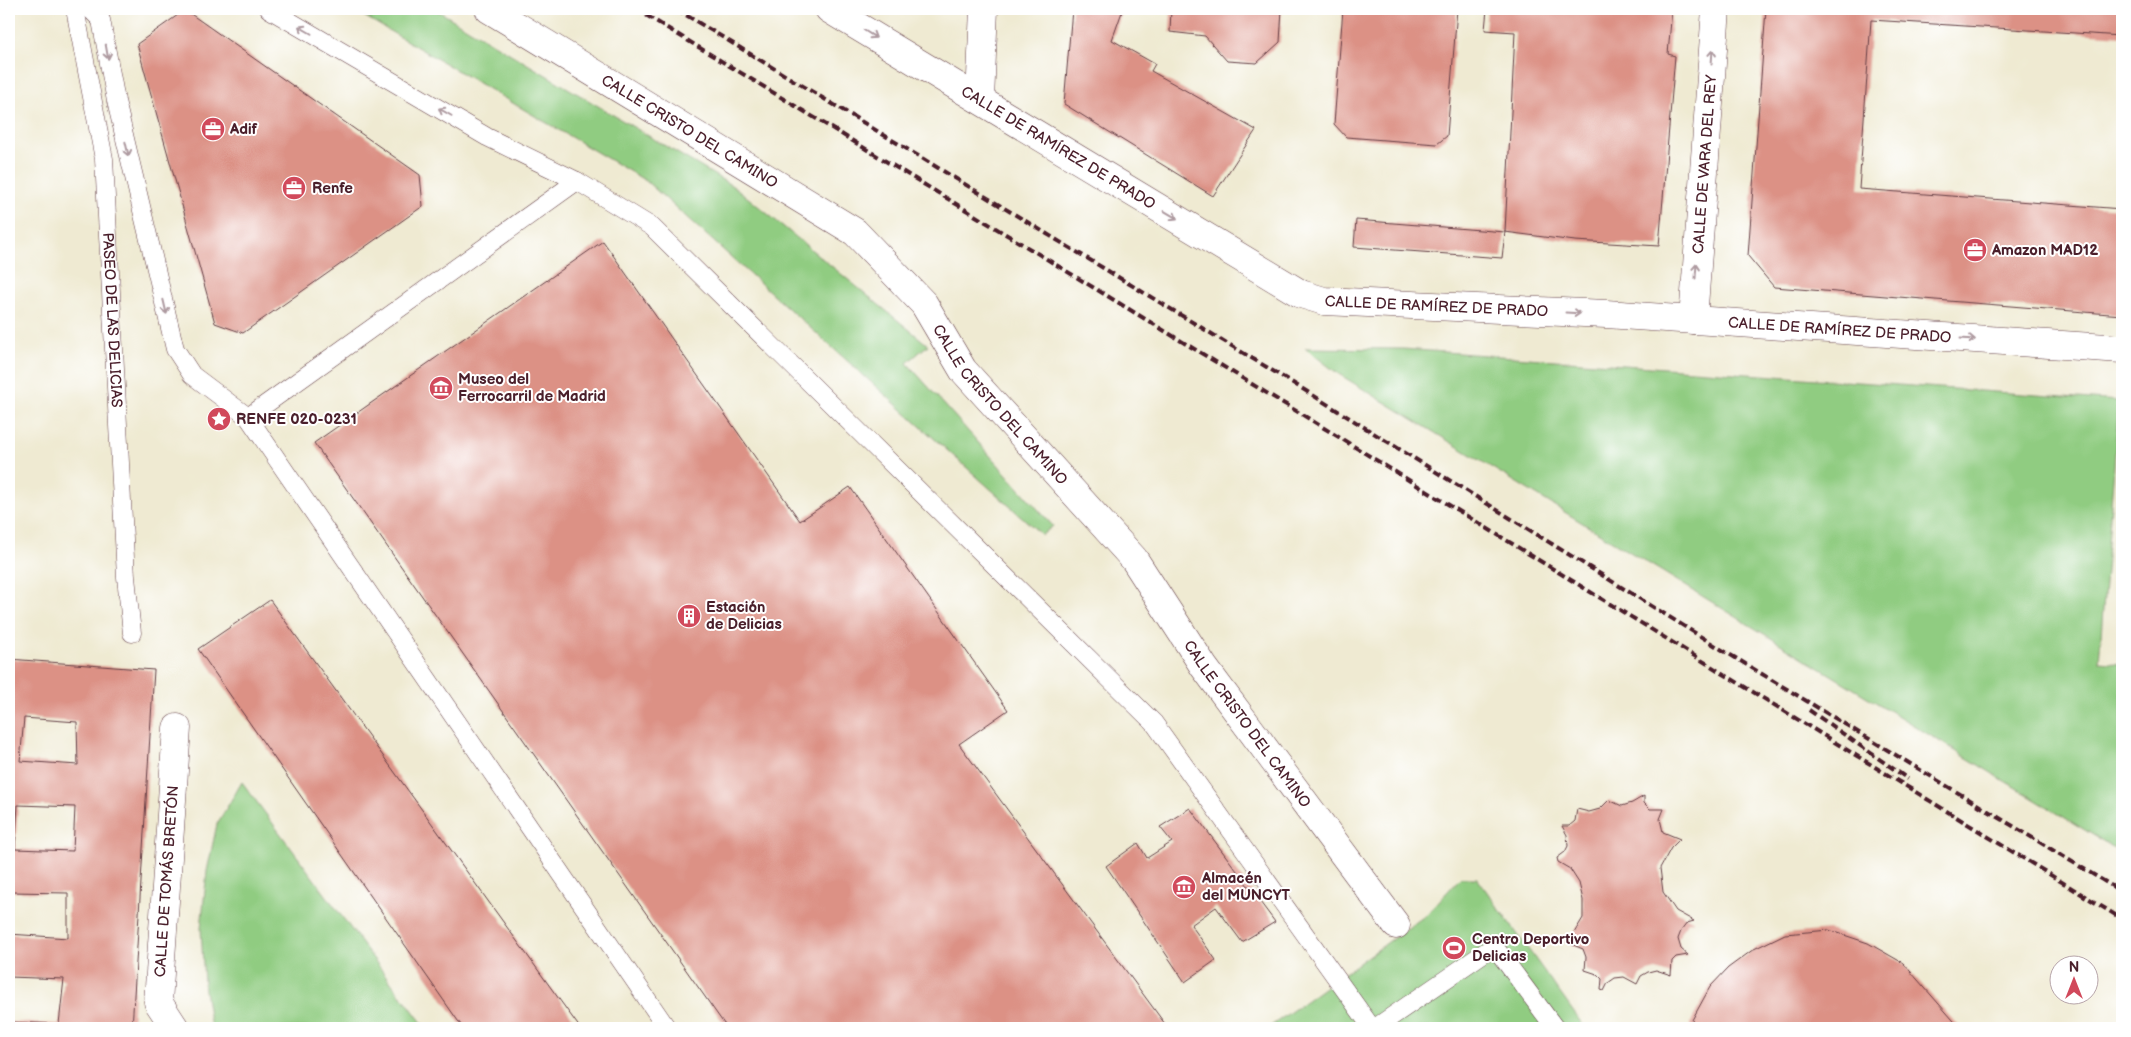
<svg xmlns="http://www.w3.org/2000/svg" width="2131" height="1037" font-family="'Balsamiq Sans',sans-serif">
<rect width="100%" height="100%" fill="#fff"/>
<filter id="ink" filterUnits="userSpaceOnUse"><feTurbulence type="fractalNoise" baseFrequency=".02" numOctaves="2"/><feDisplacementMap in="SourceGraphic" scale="10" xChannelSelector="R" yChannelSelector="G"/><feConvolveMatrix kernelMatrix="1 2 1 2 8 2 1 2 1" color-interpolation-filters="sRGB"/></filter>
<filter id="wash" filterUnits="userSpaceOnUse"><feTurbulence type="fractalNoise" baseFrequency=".0096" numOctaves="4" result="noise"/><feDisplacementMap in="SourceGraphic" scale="20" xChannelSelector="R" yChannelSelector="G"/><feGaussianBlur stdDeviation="1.12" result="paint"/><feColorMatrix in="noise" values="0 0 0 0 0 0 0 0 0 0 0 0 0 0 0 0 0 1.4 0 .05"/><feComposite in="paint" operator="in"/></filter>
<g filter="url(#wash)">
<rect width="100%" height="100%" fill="#efead2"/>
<path fill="#90cc81" stroke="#6d7656" d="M 352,9 L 435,9 L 736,188 L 928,345 L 907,363 L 1053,526 L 1042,535 L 646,181 Z
M 1305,348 L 1403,349 L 2119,401 L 2099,662 L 2122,664 L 2122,851 L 2111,846 L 1337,373 Z
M 242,782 L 401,996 L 402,996 L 426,1028 L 211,1028 L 204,984 L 201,928 L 207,871 L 217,824 Z
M 1460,878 L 1477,878 L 1585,1028 L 1268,1028 L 1426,915 Z"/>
<g id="blocks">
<path fill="#dc9185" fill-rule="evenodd" d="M 1072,9 L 1123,9 L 1112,40 L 1155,64 L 1151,71 L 1256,130 L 1213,196 L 1064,104 Z
M 1171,9 L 1282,9 L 1280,42 L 1257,63 L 1227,61 L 1205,36 L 1170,32 Z
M 1343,9 L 1457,9 L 1447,136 L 1437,144 L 1346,137 L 1334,124 Z
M 1487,9 L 1672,9 L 1668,54 L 1675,56 L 1659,246 L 1575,241 L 1505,232 L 1515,32 L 1485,30 Z
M 1766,9 L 2122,9 L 2122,36 L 1871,20 L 1859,189 L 2122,209 L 2122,315 L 1774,287 L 1748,256 Z
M 185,10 L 420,175 L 423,206 L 243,333 L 215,323 L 137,44 Z
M 1356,220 L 1505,232 L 1502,258 L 1354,247 Z
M 603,241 L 800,521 L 850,487 L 1008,710 L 959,744 L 1168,1028 L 727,1028 L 314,443 Z
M 270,600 L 580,1028 L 463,1028 L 198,649 Z
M 9,659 L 154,670 L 132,1028 L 9,1028 L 9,1022 L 59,1024 L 64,979 L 9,977 L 9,934 L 68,938 L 68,893 L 11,892 L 10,915 L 9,915 ZM 24,718 L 77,722 L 78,765 L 20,761 ZM 18,805 L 75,807 L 73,851 L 15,849 Z
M 1644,796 L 1644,803 L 1650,809 L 1664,809 L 1660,819 L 1663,832 L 1680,839 L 1671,848 L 1660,868 L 1663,892 L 1676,911 L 1694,921 L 1687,923 L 1681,931 L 1678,939 L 1681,949 L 1688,955 L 1676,957 L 1672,961 L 1671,975 L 1656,970 L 1648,972 L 1641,976 L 1637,984 L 1624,977 L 1615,978 L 1608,983 L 1604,991 L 1601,990 L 1602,979 L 1597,974 L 1585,970 L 1586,957 L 1583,949 L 1566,942 L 1574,933 L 1583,918 L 1583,900 L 1579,883 L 1570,869 L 1558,862 L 1557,858 L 1565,852 L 1568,846 L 1567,835 L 1562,826 L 1569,826 L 1575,821 L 1577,809 L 1589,812 L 1600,809 L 1609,800 L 1622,806 L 1632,803 Z
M 1190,808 L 1275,922 L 1242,942 L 1216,907 L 1191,925 L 1216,960 L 1185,982 L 1106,866 L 1138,843 L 1147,858 L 1172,842 L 1160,827 Z
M 1829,930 L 1868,943 L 1903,963 L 1960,1028 L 1690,1028 L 1692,1020 L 1710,987 L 1728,968 L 1754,949 L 1785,934 Z"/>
</g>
</g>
<g filter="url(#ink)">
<use href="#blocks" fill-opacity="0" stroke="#633d44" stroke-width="1"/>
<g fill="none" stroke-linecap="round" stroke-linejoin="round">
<g stroke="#633d44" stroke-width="19">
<g id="service">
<path id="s1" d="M 75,9 L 104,159 L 126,577 L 132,633"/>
<path d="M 90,9 L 101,20 L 116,101 L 175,349 L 192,375 L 248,417 L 667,1028"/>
<path d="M 577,181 L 652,227 L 1154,723 L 1372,1028"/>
<path d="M 248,417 L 577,181 L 487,137 L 269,9"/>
<path d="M 1375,1028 L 1494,946 L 1555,1028"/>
</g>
</g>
<g stroke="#633d44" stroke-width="29">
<g id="minor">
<path id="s2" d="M 489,9 L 855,232 L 924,304 L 963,370 L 1134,559 L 1204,667 L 1396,925"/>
<path id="s3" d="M 1693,320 L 1716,9"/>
<path id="s4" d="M 175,1028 L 158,1002 L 177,728"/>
</g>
</g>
<g stroke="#633d44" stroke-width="29">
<path id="tertiary" d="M 980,99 L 984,9"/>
</g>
<g stroke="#633d44" stroke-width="29">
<g id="secondary">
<path id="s5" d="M 829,9 L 1301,294 L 1324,301 L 1606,314 L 2122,349"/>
</g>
</g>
<use href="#service" stroke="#fff" stroke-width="18"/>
<use href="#minor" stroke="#fff" stroke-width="28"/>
<use href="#tertiary" stroke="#fff" stroke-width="28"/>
<use href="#secondary" stroke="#fff" stroke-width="28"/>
<path stroke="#4a1f2b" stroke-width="4" stroke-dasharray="8 4" stroke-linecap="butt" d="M 636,9 L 1311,420 L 2122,919
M 676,9 L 1306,391 L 1724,651 L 2122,892
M 1809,710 L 1908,779"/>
</g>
<defs><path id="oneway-shaft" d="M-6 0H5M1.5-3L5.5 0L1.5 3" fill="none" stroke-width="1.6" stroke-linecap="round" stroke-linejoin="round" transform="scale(1.25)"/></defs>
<g stroke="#ae9aa0">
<use href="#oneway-shaft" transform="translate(305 30) rotate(-150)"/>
<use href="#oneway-shaft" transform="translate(870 34) rotate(32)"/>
<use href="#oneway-shaft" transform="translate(107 52) rotate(80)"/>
<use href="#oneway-shaft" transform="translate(1712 57) rotate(-86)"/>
<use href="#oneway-shaft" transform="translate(445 112) rotate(-150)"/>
<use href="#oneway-shaft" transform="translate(127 149) rotate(77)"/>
<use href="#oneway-shaft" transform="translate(1171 215) rotate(31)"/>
<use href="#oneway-shaft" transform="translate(1696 271) rotate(-86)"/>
<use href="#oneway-shaft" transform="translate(165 307) rotate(77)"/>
<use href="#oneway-shaft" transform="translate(1573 313) rotate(3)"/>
<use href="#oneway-shaft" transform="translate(1968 339) rotate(4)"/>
</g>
</g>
<defs>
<g id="office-disc" transform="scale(1.25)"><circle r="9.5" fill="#d1495b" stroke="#fff"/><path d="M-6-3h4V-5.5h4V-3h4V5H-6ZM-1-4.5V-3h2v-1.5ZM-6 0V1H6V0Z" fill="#fff"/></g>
<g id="museum-disc" transform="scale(1.25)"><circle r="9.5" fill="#d1495b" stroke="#fff"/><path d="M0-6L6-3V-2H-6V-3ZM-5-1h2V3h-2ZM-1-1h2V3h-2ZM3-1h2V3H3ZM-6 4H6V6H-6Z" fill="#fff"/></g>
<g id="sight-disc" transform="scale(1.25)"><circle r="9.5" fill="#d1495b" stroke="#fff"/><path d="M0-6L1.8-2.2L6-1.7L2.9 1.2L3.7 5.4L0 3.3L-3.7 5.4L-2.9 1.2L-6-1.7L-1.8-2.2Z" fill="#fff"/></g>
<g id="building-disc" transform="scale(1.25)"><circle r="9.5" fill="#d1495b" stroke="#fff"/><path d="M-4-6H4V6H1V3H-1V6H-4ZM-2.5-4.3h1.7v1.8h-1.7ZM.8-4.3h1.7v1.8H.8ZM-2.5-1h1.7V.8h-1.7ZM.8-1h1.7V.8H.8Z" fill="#fff"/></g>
<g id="stadium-disc" transform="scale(1.25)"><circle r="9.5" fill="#d1495b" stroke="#fff"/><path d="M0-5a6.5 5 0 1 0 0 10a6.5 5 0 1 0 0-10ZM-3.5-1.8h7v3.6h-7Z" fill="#fff"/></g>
</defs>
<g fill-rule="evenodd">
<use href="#office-disc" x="213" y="129"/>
<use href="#office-disc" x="294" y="188"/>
<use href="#office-disc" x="1975" y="250"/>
<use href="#museum-disc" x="441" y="388"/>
<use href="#sight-disc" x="219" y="419"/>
<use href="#building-disc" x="689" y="616"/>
<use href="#museum-disc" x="1184" y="887"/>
<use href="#stadium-disc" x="1454" y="948"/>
</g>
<g text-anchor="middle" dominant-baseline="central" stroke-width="4" stroke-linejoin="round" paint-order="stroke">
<g font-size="15" font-weight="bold" fill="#4a1f2b" stroke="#fff" text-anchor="start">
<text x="230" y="129">Adif</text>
<text x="312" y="188">Renfe</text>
<text x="1992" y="250">Amazon MAD12</text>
<text x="458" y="379">Museo del<tspan x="458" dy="17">Ferrocarril de Madrid</tspan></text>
<text x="236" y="419">RENFE 020-0231</text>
<text x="706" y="607">Estación<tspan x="706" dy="17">de Delicias</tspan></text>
<text x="1202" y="878">Almacén<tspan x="1202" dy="17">del MUNCYT</tspan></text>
<text x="1472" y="939">Centro Deportivo<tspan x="1472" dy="17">Delicias</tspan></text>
</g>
<g font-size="15" fill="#4a1f2b" stroke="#fff">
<text stroke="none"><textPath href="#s2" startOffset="235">CALLE CRISTO DEL CAMINO</textPath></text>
<text stroke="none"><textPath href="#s5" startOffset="268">CALLE DE RAMÍREZ DE PRADO</textPath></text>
<text stroke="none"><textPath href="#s3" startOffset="156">CALLE DE VARA DEL REY</textPath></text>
<text stroke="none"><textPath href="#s5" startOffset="688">CALLE DE RAMÍREZ DE PRADO</textPath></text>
<text stroke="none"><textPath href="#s1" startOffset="314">PASEO DE LAS DELICIAS</textPath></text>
<text stroke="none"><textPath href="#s5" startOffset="1092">CALLE DE RAMÍREZ DE PRADO</textPath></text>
<text stroke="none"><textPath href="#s2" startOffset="655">CALLE CRISTO DEL CAMINO</textPath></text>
<text stroke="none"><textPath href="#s2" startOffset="1060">CALLE CRISTO DEL CAMINO</textPath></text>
<text stroke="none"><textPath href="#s4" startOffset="152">CALLE DE TOMÁS BRETÓN</textPath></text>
</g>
</g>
<rect width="2131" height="1037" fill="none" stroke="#fff" stroke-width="30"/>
<g transform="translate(2074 980)"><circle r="24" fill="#ffffff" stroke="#b7a5aa"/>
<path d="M0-4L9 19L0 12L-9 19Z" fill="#d1495b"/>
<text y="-8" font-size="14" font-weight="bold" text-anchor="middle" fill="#4a1f2b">N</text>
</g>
</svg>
